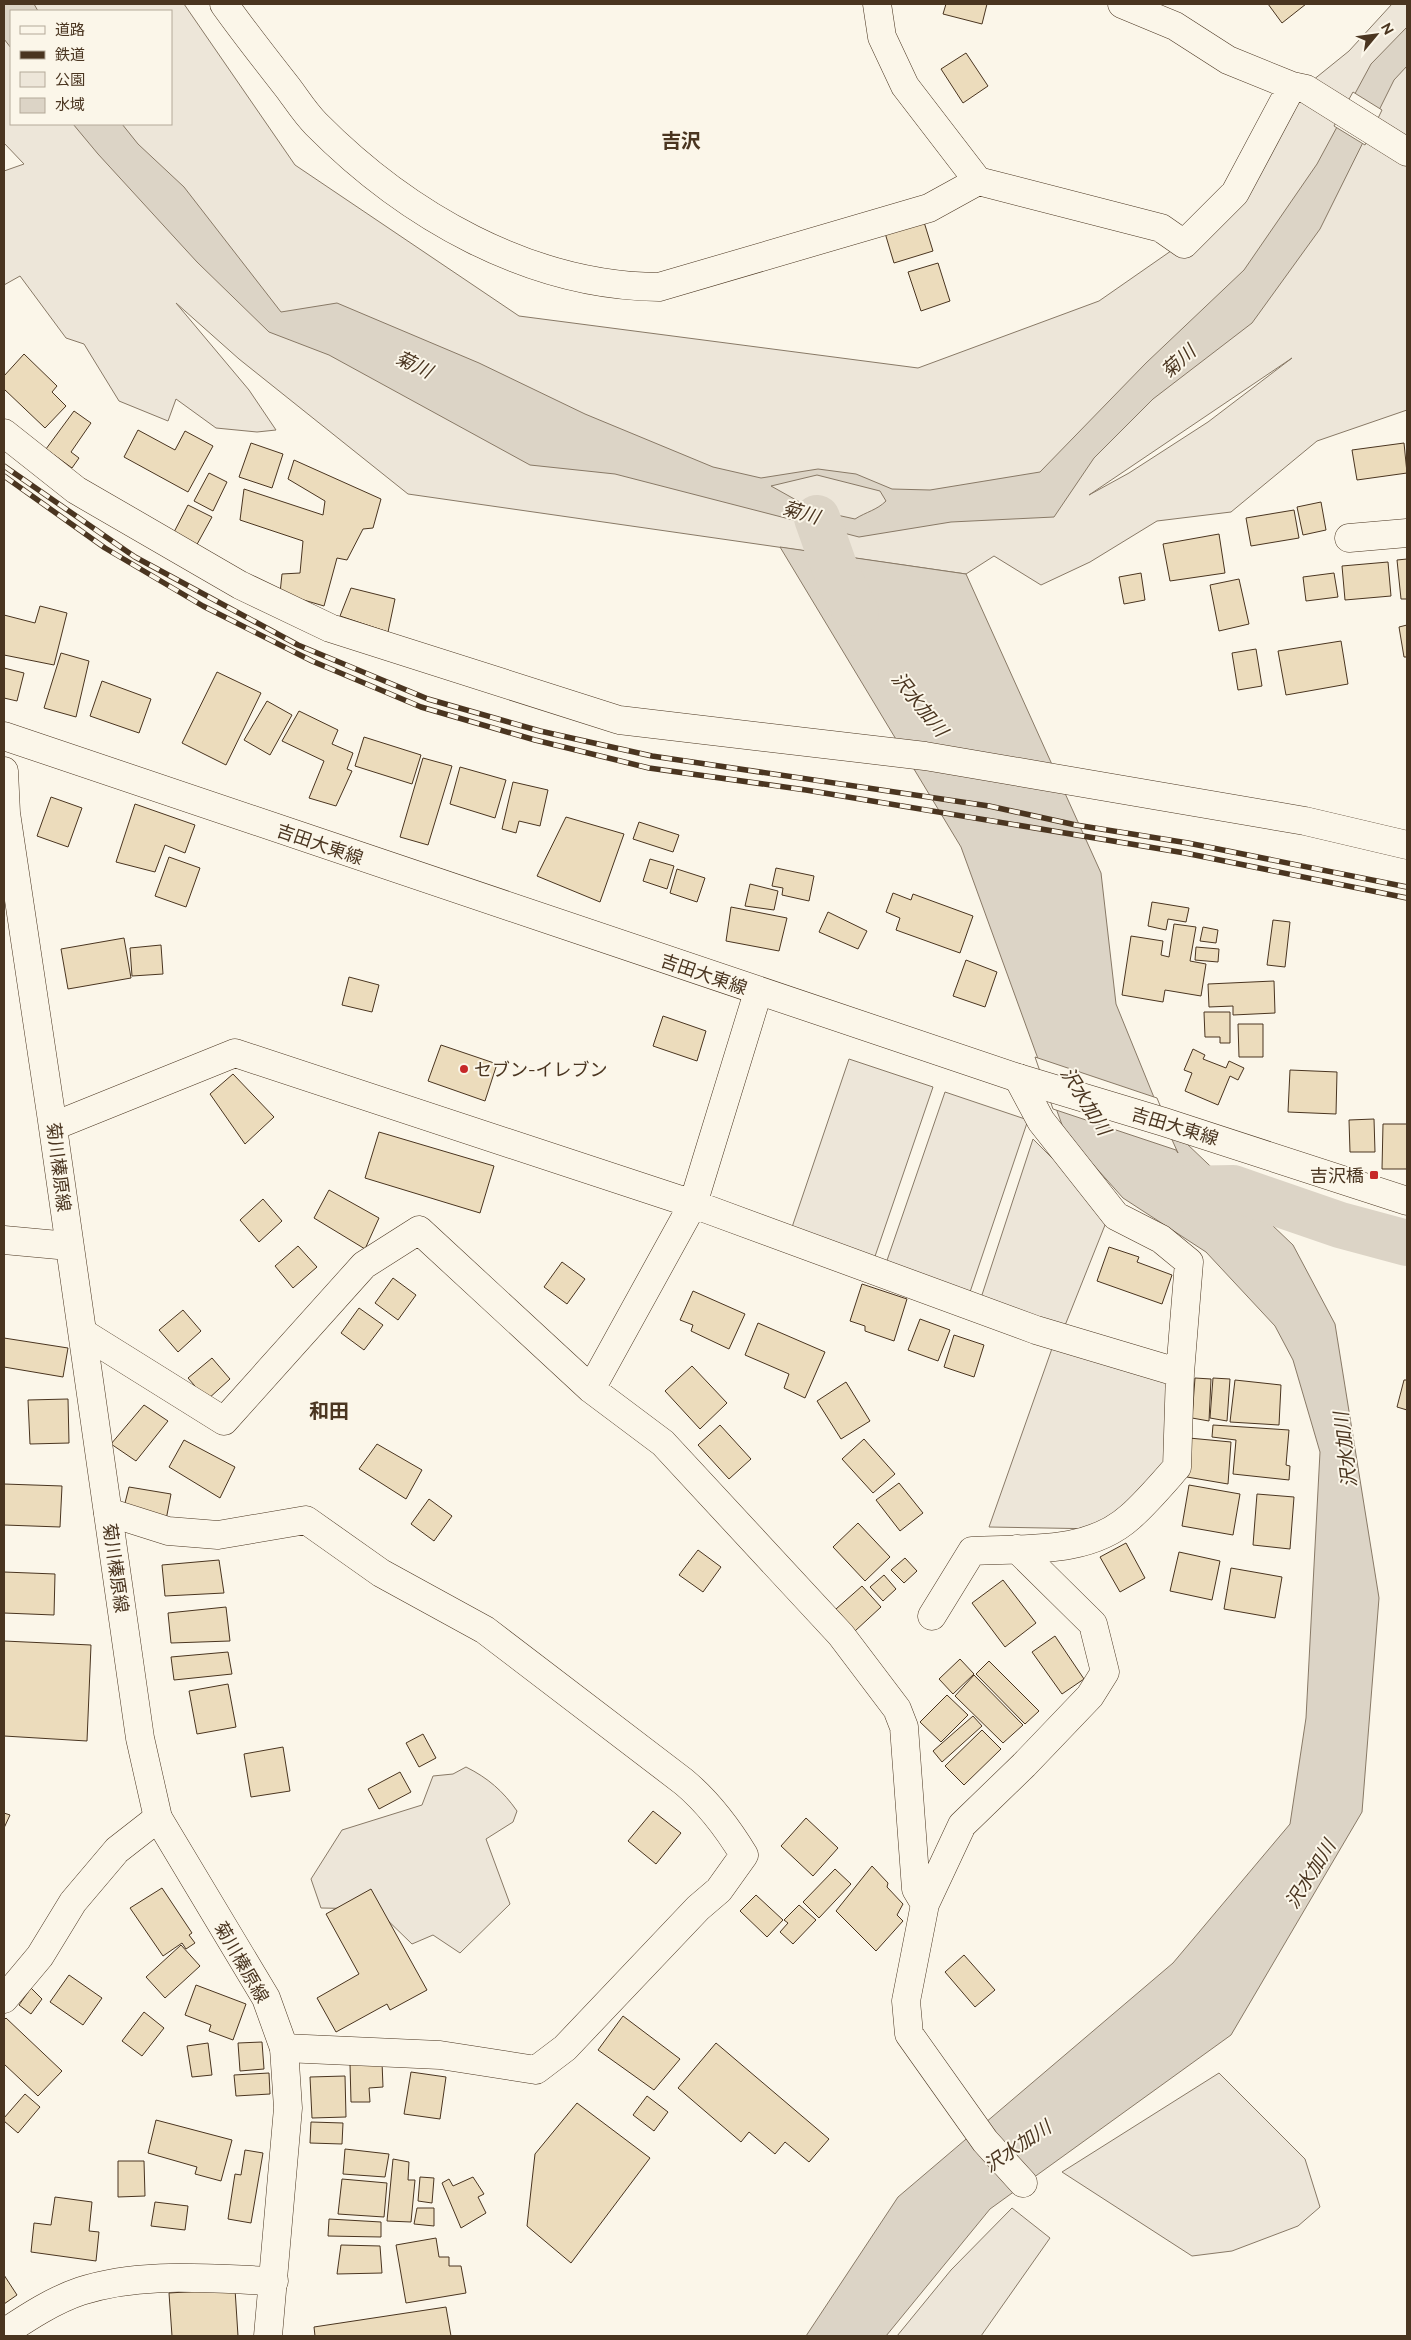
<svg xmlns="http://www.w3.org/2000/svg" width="1411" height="2340" font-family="Raleway,'Noto Sans JP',sans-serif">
<rect width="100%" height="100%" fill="#fbf6e9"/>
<path fill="#ede6d9" stroke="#887966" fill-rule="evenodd" d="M 4,4 L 184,4 L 295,165 L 519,316 L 918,368 L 1099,301 L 1191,237 L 1281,106 L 1349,51 L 1392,4 L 1407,4 L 1407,410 L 1317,441 L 1231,512 L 1157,521 L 1090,562 L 1041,585 L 994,556 L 966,574 L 408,494 L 239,359 L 176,303 L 249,390 L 276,430 L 257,432 L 216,428 L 176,399 L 168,421 L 119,401 L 84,344 L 66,338 L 20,276 L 4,285 L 4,171 L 24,164 L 4,143 ZM 11,11 L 171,11 L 171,124 L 11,124 ZM 1292,358 L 1208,422 L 1129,473 L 1089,495 Z
M 849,1059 L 933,1087 L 871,1268 L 788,1239 Z
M 945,1092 L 1028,1120 L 967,1301 L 883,1272 Z
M 1033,1139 L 1109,1215 L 1062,1333 L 979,1304 Z
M 1055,1340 L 1173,1376 L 1170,1468 L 1103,1529 L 989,1527 Z
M 466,1767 C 488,1778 503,1791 517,1811 L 513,1822 L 486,1839 L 510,1904 L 460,1953 L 433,1935 L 412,1944 L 376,1909 L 321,1908 L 311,1879 L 342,1830 L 422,1805 L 433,1776 L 453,1774 Z
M 1219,2073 L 1305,2159 L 1320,2207 L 1298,2226 L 1232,2251 L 1192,2256 L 1062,2172 Z
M 1012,2208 L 1050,2238 L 981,2336 L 897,2336 L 951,2270 Z"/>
<path fill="#dcd4c6" stroke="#887966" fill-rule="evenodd" d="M 4,4 L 34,4 L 38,11 L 11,11 L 11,48 L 4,39 Z
M 1407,27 L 1407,66 L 1394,80 L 1320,229 L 1252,323 L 1153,399 L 1094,458 L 1054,517 L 951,522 L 859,537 L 615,474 L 530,465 L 329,355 L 269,332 L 197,262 L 98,154 L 73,124 L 122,124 L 138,144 L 184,187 L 281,312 L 337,303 L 479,363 L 585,414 L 713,467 L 761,478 L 818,469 L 856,474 L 892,489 L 930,490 L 1040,472 L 1146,363 L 1244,270 L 1317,164 L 1371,64 ZM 817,475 L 880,491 L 886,501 C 877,510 866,512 855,519 L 814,510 L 771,486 Z
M 780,547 L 966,574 L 1101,873 L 1116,1004 L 1164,1122 L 1293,1245 L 1335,1324 L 1379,1598 L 1362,1812 L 1231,2035 L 990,2209 L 886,2336 L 806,2336 L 898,2197 L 1173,1963 L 1290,1824 L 1306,1718 L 1320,1452 L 1293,1360 L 1275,1326 L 1206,1252 L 1123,1198 L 1065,1133 L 961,847 Z"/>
<path fill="#fbf6e9" stroke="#887966" d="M 1353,92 L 1382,110 L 1365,145 L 1334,126 Z
M 1035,1057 L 1157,1098 L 1166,1120 L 1164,1122 L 1178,1153 L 1176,1150 L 1053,1109 Z"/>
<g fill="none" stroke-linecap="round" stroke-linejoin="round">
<path stroke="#dcd4c6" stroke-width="46" d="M 817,518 L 834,566 L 856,613
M 1178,1189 L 1233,1188 L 1340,1225 L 1407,1243"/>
</g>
<path fill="#ecdcbc" stroke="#4a3520" d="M 946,4 L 987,4 L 982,24 L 943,14 Z
M 1268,4 L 1306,4 L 1282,23 Z
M 966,53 L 988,86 L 963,103 L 941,69 Z
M 924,222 L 933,251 L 894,263 L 885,233 Z
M 938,263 L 950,301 L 921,311 L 908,272 Z
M 24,354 L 57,386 L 52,392 L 66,406 L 45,428 L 4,389 L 4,376 Z
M 74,411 L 91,423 L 71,452 L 79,458 L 72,468 L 46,449 Z
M 138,430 L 175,450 L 185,431 L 213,446 L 188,492 L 124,457 Z
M 251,443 L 283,454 L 272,488 L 239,477 Z
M 1404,443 L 1407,473 L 1357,480 L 1352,450 Z
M 294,460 L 381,499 L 373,528 L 363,529 L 347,560 L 337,558 L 324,606 L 280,593 L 282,574 L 300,573 L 303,541 L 240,520 L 244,489 L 323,515 L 325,501 L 288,479 Z
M 209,473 L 227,482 L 213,511 L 194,501 Z
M 1321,502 L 1326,530 L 1303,535 L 1297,507 Z
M 188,505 L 212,517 L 195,548 L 172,536 Z
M 1294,510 L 1299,538 L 1251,546 L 1246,518 Z
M 1219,534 L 1225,573 L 1170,581 L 1163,544 Z
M 1407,559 L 1407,599 L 1401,599 L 1397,560 Z
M 1388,562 L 1391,596 L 1345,600 L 1342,566 Z
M 1141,573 L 1145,600 L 1124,604 L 1119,577 Z
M 1334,573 L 1338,597 L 1306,601 L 1303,577 Z
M 1239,579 L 1249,624 L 1219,631 L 1210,585 Z
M 351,588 L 395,599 L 388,632 L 340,616 Z
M 40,606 L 67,613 L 54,665 L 4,655 L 4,615 L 35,623 Z
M 1407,625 L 1407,657 L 1404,657 L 1399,627 Z
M 1341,641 L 1348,684 L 1286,695 L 1278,651 Z
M 1256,649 L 1262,686 L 1238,690 L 1232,653 Z
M 61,653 L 89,661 L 76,717 L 44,708 Z
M 4,668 L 24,673 L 17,701 L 4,698 Z
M 217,672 L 261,693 L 226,765 L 182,743 Z
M 102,681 L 151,699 L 139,733 L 90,716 Z
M 267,701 L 292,715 L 270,755 L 244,740 Z
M 299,711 L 338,730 L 332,744 L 353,753 L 347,769 L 352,771 L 336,806 L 309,798 L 324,761 L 282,741 Z
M 364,737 L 421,755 L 412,784 L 355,766 Z
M 423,758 L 452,766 L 428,845 L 400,837 Z
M 460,767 L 506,780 L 495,818 L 450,804 Z
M 513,782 L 548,790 L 540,826 L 519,821 L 516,833 L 502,829 Z
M 51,797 L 82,808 L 68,847 L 37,836 Z
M 135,804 L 195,825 L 185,853 L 165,845 L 155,872 L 116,862 Z
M 566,817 L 624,834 L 600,902 L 537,876 Z
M 639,822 L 679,835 L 673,852 L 633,839 Z
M 169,857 L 200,868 L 186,907 L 155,896 Z
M 650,859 L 674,866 L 667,889 L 643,881 Z
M 776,868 L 814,876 L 809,901 L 782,895 L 783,888 L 772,886 Z
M 677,869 L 705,878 L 697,902 L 670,893 Z
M 750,884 L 778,891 L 774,910 L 745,906 Z
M 893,893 L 911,900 L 913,894 L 973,916 L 960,953 L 896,930 L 900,918 L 886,912 Z
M 1152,902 L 1189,908 L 1186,922 L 1168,919 L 1166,930 L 1148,926 Z
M 731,907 L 787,918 L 779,951 L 726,941 Z
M 828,912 L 867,931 L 858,949 L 819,932 Z
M 1273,920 L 1290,922 L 1285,967 L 1267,965 Z
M 1174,924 L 1196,927 L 1190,961 L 1206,964 L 1201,996 L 1165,990 L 1163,1002 L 1122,995 L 1131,936 L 1163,941 L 1161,955 L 1169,957 Z
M 1203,927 L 1218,930 L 1216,943 L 1200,941 Z
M 124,938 L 131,978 L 68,989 L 61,949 Z
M 161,945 L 163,974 L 132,976 L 130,948 Z
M 1196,947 L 1219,949 L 1218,962 L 1195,960 Z
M 966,960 L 997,972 L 985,1007 L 953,996 Z
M 349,977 L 379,985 L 372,1012 L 342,1005 Z
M 1274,981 L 1275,1013 L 1233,1015 L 1233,1006 L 1209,1007 L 1208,984 Z
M 1204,1012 L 1230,1012 L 1230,1043 L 1220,1043 L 1220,1037 L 1205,1037 Z
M 663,1016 L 706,1031 L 697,1061 L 653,1046 Z
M 1238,1024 L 1263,1024 L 1263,1057 L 1239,1057 Z
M 441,1045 L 497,1064 L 485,1101 L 428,1081 Z
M 1193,1049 L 1205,1055 L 1203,1059 L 1226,1068 L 1229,1061 L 1244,1068 L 1238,1080 L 1230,1076 L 1218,1105 L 1185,1091 L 1192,1073 L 1184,1070 Z
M 1290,1070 L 1337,1072 L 1336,1114 L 1288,1112 Z
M 233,1074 L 274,1117 L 245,1144 L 210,1094 Z
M 1374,1119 L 1375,1152 L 1350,1152 L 1349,1120 Z
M 1383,1124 L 1407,1124 L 1407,1169 L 1382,1169 Z
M 379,1132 L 494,1166 L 480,1213 L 365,1178 Z
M 329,1190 L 379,1218 L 365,1249 L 314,1218 Z
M 263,1199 L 282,1221 L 259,1242 L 240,1220 Z
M 298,1246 L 317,1267 L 293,1288 L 275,1266 Z
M 1109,1247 L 1139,1257 L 1137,1262 L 1172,1275 L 1162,1304 L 1097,1281 Z
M 562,1262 L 585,1279 L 567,1304 L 544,1287 Z
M 393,1278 L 416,1295 L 398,1320 L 375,1303 Z
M 862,1284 L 907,1299 L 894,1341 L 865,1331 L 865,1326 L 850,1321 Z
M 693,1291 L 745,1314 L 729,1349 L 691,1331 L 693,1325 L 680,1320 Z
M 359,1308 L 383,1325 L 364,1350 L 341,1333 Z
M 183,1310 L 201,1331 L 178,1352 L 159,1330 Z
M 920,1319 L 950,1330 L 938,1361 L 908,1350 Z
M 758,1323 L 825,1352 L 805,1398 L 784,1388 L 789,1374 L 745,1355 Z
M 954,1335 L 984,1345 L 974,1377 L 944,1367 Z
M 4,1338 L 68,1348 L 63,1377 L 4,1367 Z
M 212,1358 L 230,1379 L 207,1400 L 188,1378 Z
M 692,1366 L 727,1403 L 700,1429 L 665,1391 Z
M 1195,1378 L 1211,1379 L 1209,1421 L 1192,1418 Z
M 1213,1378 L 1230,1379 L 1227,1421 L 1210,1418 Z
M 1235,1380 L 1281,1385 L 1279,1425 L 1230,1422 Z
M 1404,1380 L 1407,1380 L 1407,1410 L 1397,1407 Z
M 846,1382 L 870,1421 L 841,1439 L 817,1401 Z
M 68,1399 L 69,1443 L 30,1444 L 28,1400 Z
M 144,1405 L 168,1421 L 136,1461 L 111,1444 Z
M 720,1425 L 751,1459 L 729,1479 L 698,1445 Z
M 1213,1425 L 1289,1430 L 1286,1465 L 1290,1466 L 1289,1480 L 1233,1474 L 1236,1440 L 1212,1437 Z
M 1189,1438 L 1231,1442 L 1228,1484 L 1187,1477 Z
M 864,1439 L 895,1474 L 873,1493 L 842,1459 Z
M 184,1440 L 235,1467 L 220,1498 L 169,1467 Z
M 377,1444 L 422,1470 L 406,1499 L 359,1469 Z
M 899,1483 L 923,1513 L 900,1531 L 876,1500 Z
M 4,1484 L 62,1486 L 60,1527 L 4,1525 Z
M 1189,1485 L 1240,1494 L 1233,1535 L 1182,1526 Z
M 129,1487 L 171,1494 L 166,1520 L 122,1515 Z
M 1257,1494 L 1294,1497 L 1290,1549 L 1253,1545 Z
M 429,1499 L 452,1516 L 434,1541 L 411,1524 Z
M 858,1523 L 890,1557 L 865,1581 L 833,1547 Z
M 1126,1543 L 1145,1578 L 1120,1592 L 1100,1557 Z
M 698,1550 L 721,1567 L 703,1592 L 679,1575 Z
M 1179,1552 L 1220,1561 L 1212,1600 L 1170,1591 Z
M 905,1558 L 917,1571 L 904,1583 L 891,1570 Z
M 219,1560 L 224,1593 L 165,1596 L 162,1565 Z
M 1231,1568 L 1282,1577 L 1275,1618 L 1224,1609 Z
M 4,1572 L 55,1574 L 54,1615 L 4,1613 Z
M 884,1575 L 896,1589 L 883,1601 L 870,1587 Z
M 1003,1580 L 1036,1623 L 1005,1647 L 972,1603 Z
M 862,1586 L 881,1607 L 855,1631 L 836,1609 Z
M 226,1607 L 230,1641 L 171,1643 L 168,1613 Z
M 1055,1636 L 1084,1679 L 1062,1694 L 1032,1652 Z
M 4,1641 L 91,1645 L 87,1741 L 4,1736 Z
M 228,1652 L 232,1674 L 174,1680 L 171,1657 Z
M 960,1659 L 974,1674 L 953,1694 L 939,1679 Z
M 989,1661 L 1039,1711 L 1025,1724 L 976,1674 Z
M 974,1675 L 1023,1725 L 1003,1743 L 955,1696 Z
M 228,1684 L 236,1727 L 197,1734 L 189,1691 Z
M 947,1695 L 968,1715 L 941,1742 L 920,1722 Z
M 973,1716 L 982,1726 L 942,1762 L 933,1751 Z
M 982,1730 L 1001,1749 L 964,1785 L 945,1766 Z
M 423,1734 L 436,1758 L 419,1767 L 406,1743 Z
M 283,1747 L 290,1791 L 251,1797 L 244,1754 Z
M 400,1772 L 411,1792 L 379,1809 L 368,1789 Z
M 653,1811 L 681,1833 L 656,1864 L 628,1841 Z
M 4,1813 L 10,1815 L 4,1828 Z
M 806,1818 L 838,1848 L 813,1876 L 781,1846 Z
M 872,1866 L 888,1883 L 887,1887 L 903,1904 L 897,1915 L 903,1921 L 876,1951 L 836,1911 Z
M 835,1869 L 851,1884 L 819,1918 L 803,1902 Z
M 162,1888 L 192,1933 L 189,1935 L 195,1943 L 186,1949 L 182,1943 L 163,1956 L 130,1908 Z
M 371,1889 L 427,1990 L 390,2010 L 387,2004 L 336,2032 L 317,1998 L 359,1974 L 326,1914 Z
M 756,1895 L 783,1920 L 767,1937 L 740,1911 Z
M 799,1905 L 816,1920 L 793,1944 L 780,1932 L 788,1923 L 784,1920 Z
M 181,1945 L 200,1966 L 165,1998 L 146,1977 Z
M 964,1955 L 995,1990 L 975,2007 L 945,1972 Z
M 69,1975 L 102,1998 L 83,2025 L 50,2002 Z
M 196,1985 L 246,2004 L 233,2040 L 209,2031 L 211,2025 L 185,2015 Z
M 31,1988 L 42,1999 L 31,2014 L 19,2005 Z
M 144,2012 L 164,2028 L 142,2056 L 122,2041 Z
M 623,2016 L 680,2059 L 654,2090 L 598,2050 Z
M 6,2018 L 62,2071 L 38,2096 L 4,2064 L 4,2020 Z
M 262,2042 L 264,2069 L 240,2071 L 238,2043 Z
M 208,2043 L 212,2075 L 192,2077 L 187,2046 Z
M 716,2043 L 829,2139 L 809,2162 L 785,2142 L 775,2154 L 749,2132 L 741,2142 L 678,2088 Z
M 382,2062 L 383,2087 L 369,2088 L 370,2102 L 351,2102 L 350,2064 Z
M 411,2072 L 446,2077 L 440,2119 L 404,2114 Z
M 269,2073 L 270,2094 L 236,2096 L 234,2075 Z
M 345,2076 L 346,2117 L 312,2118 L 310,2077 Z
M 25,2094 L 40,2107 L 18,2133 L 4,2121 L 4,2118 Z
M 647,2096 L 668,2112 L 654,2131 L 633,2115 Z
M 577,2103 L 650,2158 L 571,2263 L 527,2226 L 535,2154 Z
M 156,2120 L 232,2140 L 221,2181 L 195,2174 L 197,2167 L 148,2153 Z
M 311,2122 L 343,2123 L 342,2144 L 310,2143 Z
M 345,2149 L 389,2154 L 385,2177 L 343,2174 Z
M 245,2150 L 263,2153 L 251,2223 L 228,2219 L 235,2174 L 241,2175 Z
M 393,2159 L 409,2162 L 408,2180 L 415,2180 L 411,2222 L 387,2221 Z
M 118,2161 L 144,2161 L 145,2196 L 118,2197 Z
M 420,2177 L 434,2178 L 432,2203 L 418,2201 Z
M 473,2177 L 484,2194 L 478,2197 L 486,2213 L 461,2228 L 442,2183 L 449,2179 L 453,2186 Z
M 342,2179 L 387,2183 L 384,2217 L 338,2214 Z
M 55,2197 L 92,2202 L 89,2231 L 99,2232 L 96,2261 L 31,2252 L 34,2223 L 51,2225 Z
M 155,2202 L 188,2206 L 185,2230 L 151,2226 Z
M 417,2208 L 434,2208 L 434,2226 L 414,2224 Z
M 329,2219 L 381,2222 L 381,2237 L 328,2236 Z
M 436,2238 L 439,2257 L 449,2257 L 449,2266 L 461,2266 L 466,2293 L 406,2303 L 396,2245 Z
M 341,2245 L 380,2246 L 382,2273 L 337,2274 Z
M 4,2275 L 17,2295 L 4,2304 Z
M 235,2289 L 238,2336 L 172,2336 L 169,2293 Z
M 446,2307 L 451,2336 L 315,2336 L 314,2327 Z"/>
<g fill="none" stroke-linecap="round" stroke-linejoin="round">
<g stroke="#4a3520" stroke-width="29">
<path id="minor" d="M 224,4 C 244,32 266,60 288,88 C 297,100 305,113 316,124 C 406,215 529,286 659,287 L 929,208 L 978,181
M 877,4 L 882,37 L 905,86 L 978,181 L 1161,228 L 1184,244 L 1235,193 L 1292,86
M 1122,4 L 1175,26 L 1228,60 L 1292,86 L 1306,89 L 1407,152
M 4,433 L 76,490 L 240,585 L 330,628 L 619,720 L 925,756 L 1305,821 L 1407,845
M 1349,538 L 1407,533
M 54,1126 L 235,1053 L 693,1204 L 1036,1330 L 1180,1373
M 4,1240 L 69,1246
M 83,1333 L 224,1421 L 364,1265 L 419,1230 L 591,1389 L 663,1443 L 841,1635 L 897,1709 L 904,1727 L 916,1889 L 925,1904 L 906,2001 L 909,2034 L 985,2141 L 1023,2183
M 591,1389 L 693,1204 L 758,992
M 108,1512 L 168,1531 L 218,1535 L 306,1520 L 381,1573 L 485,1630 L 684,1782 C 709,1803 727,1827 744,1855 L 719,1890 L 698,1908 L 565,2048 L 536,2070 L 440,2055 L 284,2048
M 932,1616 L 972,1551 C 1024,1548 1088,1555 1130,1517 C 1147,1502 1162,1484 1177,1467 L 1180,1373 L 1189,1262 L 1161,1239 L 1116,1216 L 1041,1121 L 1018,1078
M 925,1904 L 962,1825 L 1024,1765 L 1090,1696 L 1105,1672 L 1093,1624 L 1017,1549
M 4,1999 L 40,1956 L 73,1902 L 117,1850 L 158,1818
M 4,2333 C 28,2317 54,2300 81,2291 C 143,2271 211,2279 274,2281"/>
</g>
<g stroke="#4a3520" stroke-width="29">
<path id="major" d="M 4,736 L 1018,1078 L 1164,1122 L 1407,1201
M 4,771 L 6,813 C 53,1121 97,1430 140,1738 L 158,1818 L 266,1998 L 284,2048 L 288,2108 L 268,2336"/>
</g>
<use href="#minor" stroke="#fbf6e9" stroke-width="28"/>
<use href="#major" stroke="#fbf6e9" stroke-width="28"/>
<g stroke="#4a3520" stroke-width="5.5">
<path id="rail" d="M 4,466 L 135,557 L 298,645 L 428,699 L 540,731 L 652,756 L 989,806 L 1076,825 L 1188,843 L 1407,887
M 4,476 L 105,548 L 203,606 L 312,661 L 421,707 L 535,740 L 649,768 L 806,790 L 1185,853 L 1407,898"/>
</g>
<use href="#rail" stroke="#fbf6e9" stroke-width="4" stroke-dasharray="11" stroke-linecap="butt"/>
</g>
<g fill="#c62828" stroke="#fbf6e9" stroke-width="2">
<circle cx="464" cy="1069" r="5"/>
<rect x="1369" y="1170" width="10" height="10" rx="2.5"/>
</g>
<g text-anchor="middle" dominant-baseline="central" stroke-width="4" stroke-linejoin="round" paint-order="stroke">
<g font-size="18" fill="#4a3520" stroke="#fbf6e9">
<text transform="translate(320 844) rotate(19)">吉田大東線</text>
<text transform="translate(704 974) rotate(19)">吉田大東線</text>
<text transform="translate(1175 1126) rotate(17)">吉田大東線</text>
<text transform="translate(59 1167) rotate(83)">菊川榛原線</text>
<text transform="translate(116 1568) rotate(82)">菊川榛原線</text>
<text transform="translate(242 1962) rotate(60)">菊川榛原線</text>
</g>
<g font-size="18" fill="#4a3520" stroke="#fbf6e9" text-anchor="start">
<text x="474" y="1069">セブン-イレブン</text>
<text x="1364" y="1175" text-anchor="end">吉沢橋</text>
</g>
<g font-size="19" font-style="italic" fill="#4a3520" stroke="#fbf6e9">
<text transform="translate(1178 361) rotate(-42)">菊川</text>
<text transform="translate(414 364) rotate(26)">菊川</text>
<text transform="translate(801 512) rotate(16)">菊川</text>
<text transform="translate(920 704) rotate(51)">沢水加川</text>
<text transform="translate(1086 1101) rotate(58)">沢水加川</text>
<text transform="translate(1345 1450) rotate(-97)">沢水加川</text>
<text transform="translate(1310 1874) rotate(-58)">沢水加川</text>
<text transform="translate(1017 2146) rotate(-34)">沢水加川</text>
</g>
<g font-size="20" font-weight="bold" fill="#4a3520" stroke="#fbf6e9">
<text x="681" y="141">吉沢</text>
<text x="329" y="1411">和田</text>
</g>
</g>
<rect width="1411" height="2340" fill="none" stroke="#4a3520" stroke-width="10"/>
<rect x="10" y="10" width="162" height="115" fill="#fbf6e9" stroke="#b4a999"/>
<rect x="20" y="26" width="25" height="8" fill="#fbf6e9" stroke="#b4a999"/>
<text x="55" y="35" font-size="15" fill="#4a3520">道路</text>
<rect x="20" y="51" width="25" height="8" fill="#4a3520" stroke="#b4a999"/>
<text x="55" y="60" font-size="15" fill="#4a3520">鉄道</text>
<rect x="20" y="72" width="25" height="15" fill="#ede6d9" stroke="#b4a999"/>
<text x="55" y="85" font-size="15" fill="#4a3520">公園</text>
<rect x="20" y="98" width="25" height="15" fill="#dcd4c6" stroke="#b4a999"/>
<text x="55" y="110" font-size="15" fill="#4a3520">水域</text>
<g transform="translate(1376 35) rotate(61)" stroke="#fbf6e9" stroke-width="4" paint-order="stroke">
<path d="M0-4L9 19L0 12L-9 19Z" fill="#4a3520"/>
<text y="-8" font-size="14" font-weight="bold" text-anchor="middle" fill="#4a3520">N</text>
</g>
</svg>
